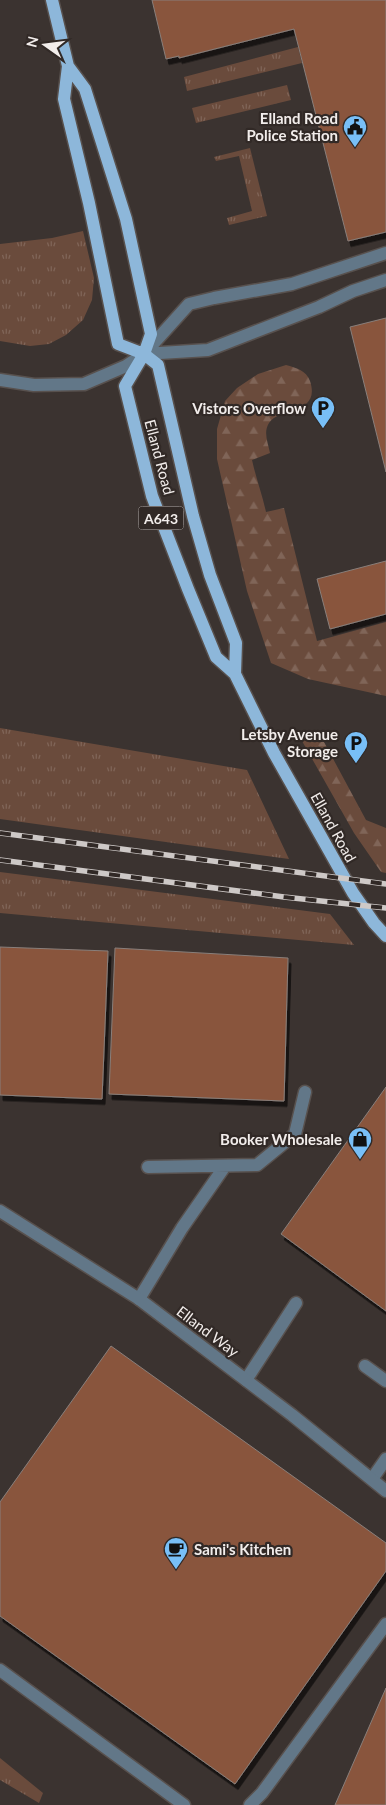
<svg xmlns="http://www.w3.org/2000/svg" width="386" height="1805" font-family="Lato,sans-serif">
<defs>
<pattern id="grass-tufts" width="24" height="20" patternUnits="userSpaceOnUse" patternTransform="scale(1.25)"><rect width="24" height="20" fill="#6a4b3c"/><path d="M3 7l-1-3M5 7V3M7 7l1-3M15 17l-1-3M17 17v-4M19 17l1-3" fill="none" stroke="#806558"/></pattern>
<pattern id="forest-firs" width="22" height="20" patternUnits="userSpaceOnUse" patternTransform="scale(1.25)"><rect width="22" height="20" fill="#6a4b3c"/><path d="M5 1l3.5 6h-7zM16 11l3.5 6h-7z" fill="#806558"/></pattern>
<filter id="shadow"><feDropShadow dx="3" dy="5.5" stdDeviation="0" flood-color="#0009"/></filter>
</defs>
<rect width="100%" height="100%" fill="#3b3330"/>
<path fill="url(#grass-tufts)" d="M 298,47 L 302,63 L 187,91 L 184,77 Z
M 287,85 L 291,100 L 196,123 L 192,108 Z
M 250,148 L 267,216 L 229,225 L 227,218 L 252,211 L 239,156 L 216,161 L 214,157 Z
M 83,231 L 94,278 L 92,300 L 83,320 L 66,335 L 49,344 L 30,346 L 0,341 L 0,244 L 52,238 Z
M 0,728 L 247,770 L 289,859 L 0,819 Z
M 0,872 L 330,914 L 354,945 L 0,913 Z
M 0,1758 L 43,1793 L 39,1803 L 0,1780 Z"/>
<path fill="url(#forest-firs)" d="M 286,365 C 296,368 306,370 310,381 C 321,415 280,406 269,423 C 263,432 268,443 270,453 L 252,460 C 256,478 262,494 266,512 L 284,508 L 317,641 L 386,622 L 386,696 L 308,679 L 271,663 L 247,591 L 217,459 L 217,429 L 225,401 L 237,388 L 258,374 Z
M 312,740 L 324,742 L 366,820 L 386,828 L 386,873 L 381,872 L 354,833 L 302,741 Z"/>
<path fill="#89553c" stroke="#897f7b" filter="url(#shadow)" d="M 152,0 L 386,0 L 386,232 L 348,241 L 294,29 L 179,58 L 179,56 L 166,59 Z
M 386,318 L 386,472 L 350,327 Z
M 386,561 L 386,614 L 330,629 L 317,579 Z
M 0,947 L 108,951 L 102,1099 L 0,1095 Z
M 115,948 L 288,958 L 284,1101 L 109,1094 Z
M 386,1087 L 386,1311 L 281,1234 Z
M 111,1346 L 386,1543 L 386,1571 L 235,1784 L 0,1616 L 0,1502 Z
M 386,1688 L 386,1805 L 335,1805 Z"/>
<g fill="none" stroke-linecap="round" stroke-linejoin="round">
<g stroke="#58514e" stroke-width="15">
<path id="lane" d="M 144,354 L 189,304 L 214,298 L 292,284 L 386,253
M 144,354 L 208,350 L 319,307 L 353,291 L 386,280
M 148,1167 L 257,1165 L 295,1134 L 305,1092
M 139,1299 L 182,1228 L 225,1166
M 365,1366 L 386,1381
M 246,1380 L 296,1303
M 372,1479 L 386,1459
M 0,1670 L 184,1805
M 250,1805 L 262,1793 L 386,1624"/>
</g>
<g stroke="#58514e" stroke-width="15">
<path id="street" d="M 0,380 L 34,385 L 84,384 L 126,366 L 144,354
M 0,1211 L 139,1299 L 292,1415 L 386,1491"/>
</g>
<g stroke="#58514e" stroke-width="15">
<path id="primary" d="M 52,0 L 68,66 L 64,99 L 89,203 L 118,344 L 144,354 L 158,365 L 193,516 L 210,575 L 236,643 L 235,674
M 68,66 L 85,89 L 126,219 L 151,334 L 144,354 L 125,386 L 152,496 L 188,589 L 216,657 L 235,674 L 274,753 L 353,893 L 374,923 L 386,936"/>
</g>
<use href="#lane" stroke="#627788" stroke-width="12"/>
<use href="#street" stroke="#627788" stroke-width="12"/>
<use href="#primary" stroke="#8db7da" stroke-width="12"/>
<g stroke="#cec9c7" stroke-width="5.5">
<path id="rail" d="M 0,833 L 386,884
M 0,860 L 284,897 L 386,908"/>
</g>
<use href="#rail" stroke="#312926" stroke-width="4" stroke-dasharray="11" stroke-linecap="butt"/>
</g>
<defs>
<g id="civic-pin" transform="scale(1.25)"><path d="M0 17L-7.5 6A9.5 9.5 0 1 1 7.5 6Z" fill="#78bff7" stroke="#312926"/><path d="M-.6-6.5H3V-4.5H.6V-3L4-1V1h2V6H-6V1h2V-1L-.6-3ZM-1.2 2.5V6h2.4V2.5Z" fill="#111"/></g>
<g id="parking-pin" transform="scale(1.25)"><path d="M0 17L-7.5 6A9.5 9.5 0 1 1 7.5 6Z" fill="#78bff7" stroke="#312926"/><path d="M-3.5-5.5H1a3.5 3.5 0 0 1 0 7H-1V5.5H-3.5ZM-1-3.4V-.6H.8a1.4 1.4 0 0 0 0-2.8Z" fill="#111"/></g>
<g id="shop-pin" transform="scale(1.25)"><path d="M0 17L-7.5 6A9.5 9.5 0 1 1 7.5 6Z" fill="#78bff7" stroke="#312926"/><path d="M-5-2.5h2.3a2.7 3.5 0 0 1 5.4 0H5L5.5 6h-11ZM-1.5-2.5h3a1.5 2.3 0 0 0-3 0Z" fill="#111"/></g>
<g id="cafe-pin" transform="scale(1.25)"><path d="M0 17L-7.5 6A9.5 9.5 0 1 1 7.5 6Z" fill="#78bff7" stroke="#312926"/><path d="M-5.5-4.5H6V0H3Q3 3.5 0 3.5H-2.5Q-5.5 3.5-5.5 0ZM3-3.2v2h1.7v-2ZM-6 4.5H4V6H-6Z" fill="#111"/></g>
</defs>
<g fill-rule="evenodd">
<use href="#civic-pin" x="355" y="127"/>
<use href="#parking-pin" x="323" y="408"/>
<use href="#parking-pin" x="356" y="743"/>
<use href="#shop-pin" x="360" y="1139"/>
<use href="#cafe-pin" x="176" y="1549"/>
</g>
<g text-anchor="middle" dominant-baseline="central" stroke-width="4.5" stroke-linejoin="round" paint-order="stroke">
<rect fill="#312926" stroke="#b8b2b0" stroke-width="1" x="138.5" y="506.5" width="45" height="23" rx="4"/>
<g font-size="14" font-weight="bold" fill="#f2edeb">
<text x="161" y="518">A643</text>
</g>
<g font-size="15" font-weight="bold" fill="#f2edeb" stroke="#312926" text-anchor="end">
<text x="338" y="118">Elland Road<tspan x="338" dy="17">Police Station</tspan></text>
<text x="306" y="408">Vistors Overflow</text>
<text x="338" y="734">Letsby Avenue<tspan x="338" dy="17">Storage</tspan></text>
<text x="342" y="1139">Booker Wholesale</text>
<text x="194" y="1549" text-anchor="start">Sami's Kitchen</text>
</g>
<g font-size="15" fill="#f2edeb" stroke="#312926">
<text transform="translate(160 457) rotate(75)">Elland Road</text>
<text transform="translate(334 827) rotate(61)">Elland Road</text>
<text transform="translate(208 1331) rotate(37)">Elland Way</text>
</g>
</g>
<g transform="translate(45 45) rotate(284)" stroke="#312926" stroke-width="4" paint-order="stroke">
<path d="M0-4L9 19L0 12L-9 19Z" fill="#f2edeb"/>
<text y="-8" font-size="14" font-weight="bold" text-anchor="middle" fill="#f2edeb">N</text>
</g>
</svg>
